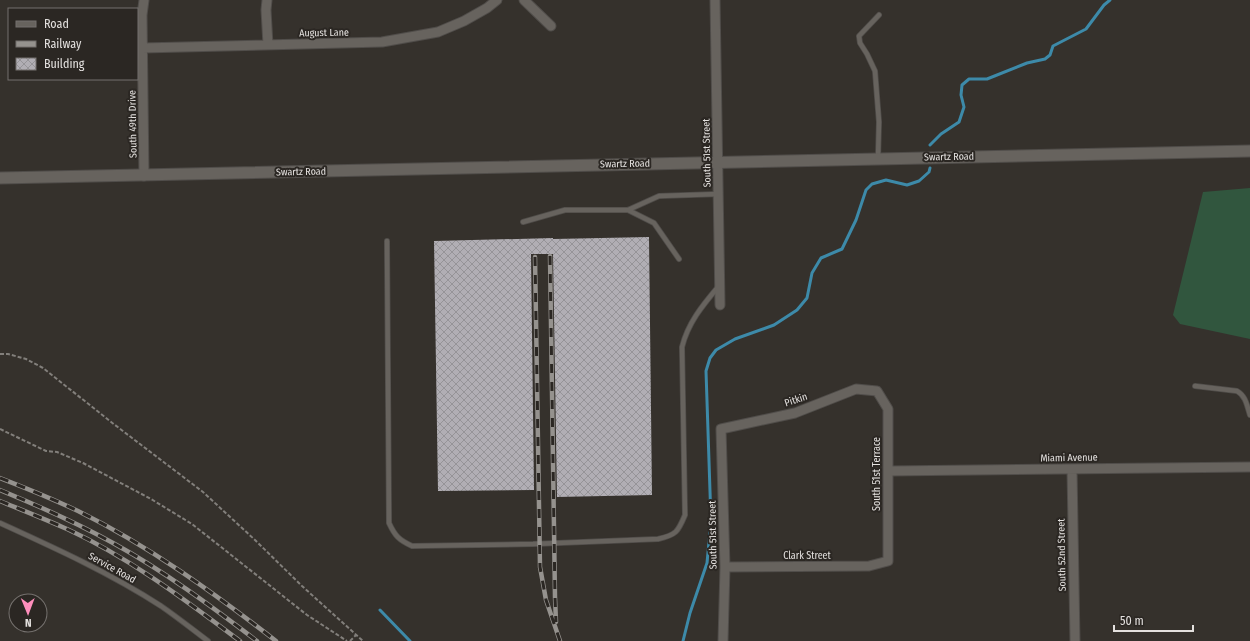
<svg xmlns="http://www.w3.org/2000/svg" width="1250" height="641" font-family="'Fira Sans Condensed',sans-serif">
<defs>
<pattern id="building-cross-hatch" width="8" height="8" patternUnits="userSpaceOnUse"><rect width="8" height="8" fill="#b1aeb4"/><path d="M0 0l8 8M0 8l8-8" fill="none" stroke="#969498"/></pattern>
</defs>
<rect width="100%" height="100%" fill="#35312c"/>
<path fill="#31563e" d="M 1250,188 L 1250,339 L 1180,324 L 1173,315 L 1203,192 Z"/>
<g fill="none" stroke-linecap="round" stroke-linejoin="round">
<path stroke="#3d8aa9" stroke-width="3" d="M 930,145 L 941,134 L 959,122 L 964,107 L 961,95 L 962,85 L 969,79 L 987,79 L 1027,63 L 1045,59 L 1050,55 L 1053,46 L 1086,29 L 1104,5 L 1110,0
M 380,610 L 410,641
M 683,641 L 690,613 L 707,563 L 711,521 L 706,371 L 710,358 L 716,350 L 735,339 L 774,325 L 797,310 L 807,298 L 812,273 L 821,258 L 842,249 L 856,220 L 866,190 L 872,184 L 886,180 L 907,185 L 919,181 L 929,172 L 930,168"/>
</g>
<path fill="url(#building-cross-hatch)" d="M 649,237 L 652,495 L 557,497 L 553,254 L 531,254 L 534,490 L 438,491 L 434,241 L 553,238 L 553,239 Z"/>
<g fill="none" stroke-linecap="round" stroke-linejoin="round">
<g stroke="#504d4a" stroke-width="6">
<path id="service" d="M 878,159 L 879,122 L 875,71 L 867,54 L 860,43 L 859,36 L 879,15
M 628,210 L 654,223 L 679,259
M 523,222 L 565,210 L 628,210 L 659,196 L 719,194
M 387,241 L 389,523 C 395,536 399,540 412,546 L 533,544 L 658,539 C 676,535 678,532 685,515 L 682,347 C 688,323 702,306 718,287
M 1195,386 L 1237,391 C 1246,396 1247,406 1250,415
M 0,523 C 55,548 110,573 161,606 C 177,617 192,629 208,641"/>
</g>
<g stroke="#504d4a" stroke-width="11">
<path id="minor" d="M 144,0 L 142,15 L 144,176
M 267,0 L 266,10 L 268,45
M 524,0 L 551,26
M 715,0 L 720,305
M 142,48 L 382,42 L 438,32 L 464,21 L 487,8 L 497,0
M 1072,469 L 1075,641
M 888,471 L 1250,467
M 723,641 L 725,567 L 721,429 L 795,413 L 856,389 L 877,391 L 888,409 L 888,561 L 869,566 L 725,567"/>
</g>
<g stroke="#504d4a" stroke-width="13">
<path id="tertiary" d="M 0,178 L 1250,151"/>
</g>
<path stroke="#827f7b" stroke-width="2" stroke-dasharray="4 2" stroke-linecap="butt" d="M 0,354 L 8,354 L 26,359 L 43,368 L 115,425 L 203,492 L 255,540 L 302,586 L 363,641
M 0,429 L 46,451 L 57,452 L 83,463 L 151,499 L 192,524 L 307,615 L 347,641
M 350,641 L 356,635"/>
<use href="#service" stroke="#67635e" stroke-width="4.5"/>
<use href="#minor" stroke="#67635e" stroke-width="9"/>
<use href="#tertiary" stroke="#67635e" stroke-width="11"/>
<g stroke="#95928e" stroke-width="4.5">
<path id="rail" d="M 550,256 L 555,597 L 556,622
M 535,257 L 540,567 L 546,600 L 560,641
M 0,478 C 26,488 53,499 78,511 C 149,546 214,593 276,641
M 0,490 C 39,506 77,523 113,543 C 164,571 211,606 257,641
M 0,501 C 22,510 45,519 67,529 C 130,558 185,600 240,641"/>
</g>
<use href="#rail" stroke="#2b2723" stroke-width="3" stroke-dasharray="9" stroke-linecap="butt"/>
</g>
<g text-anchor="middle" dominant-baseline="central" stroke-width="4" stroke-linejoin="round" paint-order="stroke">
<g font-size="10" fill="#e4e1df" stroke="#2b2723">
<text transform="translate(324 33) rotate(-1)">August Lane</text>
<text transform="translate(133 124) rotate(-91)">South 49th Drive</text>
<text transform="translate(707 153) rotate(-91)">South 51st Street</text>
<text transform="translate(949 157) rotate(-1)">Swartz Road</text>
<text transform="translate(625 164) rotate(-1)">Swartz Road</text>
<text transform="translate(301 172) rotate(-1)">Swartz Road</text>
<text transform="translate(796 400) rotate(-18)">Pitkin</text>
<text transform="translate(1069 458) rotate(-1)">Miami Avenue</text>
<text transform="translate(877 474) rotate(-90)">South 51st Terrace</text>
<text transform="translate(713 535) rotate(-91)">South 51st Street</text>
<text transform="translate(1062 555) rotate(-91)">South 52nd Street</text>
<text x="807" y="556">Clark Street</text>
<text transform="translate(112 568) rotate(29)">Service Road</text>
</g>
</g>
<rect x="8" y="8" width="130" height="72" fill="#2b2723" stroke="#75716e"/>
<rect x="16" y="21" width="20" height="6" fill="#67635e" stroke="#75716e"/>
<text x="44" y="28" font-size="12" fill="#e4e1df">Road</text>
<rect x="16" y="41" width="20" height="6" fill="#95928e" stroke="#75716e"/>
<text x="44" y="48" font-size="12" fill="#e4e1df">Railway</text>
<rect x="16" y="58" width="20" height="12" fill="url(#building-cross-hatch)" stroke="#75716e"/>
<text x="44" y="68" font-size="12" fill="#e4e1df">Building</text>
<g transform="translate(28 613) rotate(179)"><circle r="19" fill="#2b2723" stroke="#75716e"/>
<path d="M0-3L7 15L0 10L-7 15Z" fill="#fe8ebc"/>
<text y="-6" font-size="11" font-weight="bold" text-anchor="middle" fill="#e4e1df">N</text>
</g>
<path d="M1114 625v6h79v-6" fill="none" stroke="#e4e1df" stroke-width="2"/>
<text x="1120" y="625" font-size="12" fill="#e4e1df" stroke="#2b2723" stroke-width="3" paint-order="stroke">50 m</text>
</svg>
